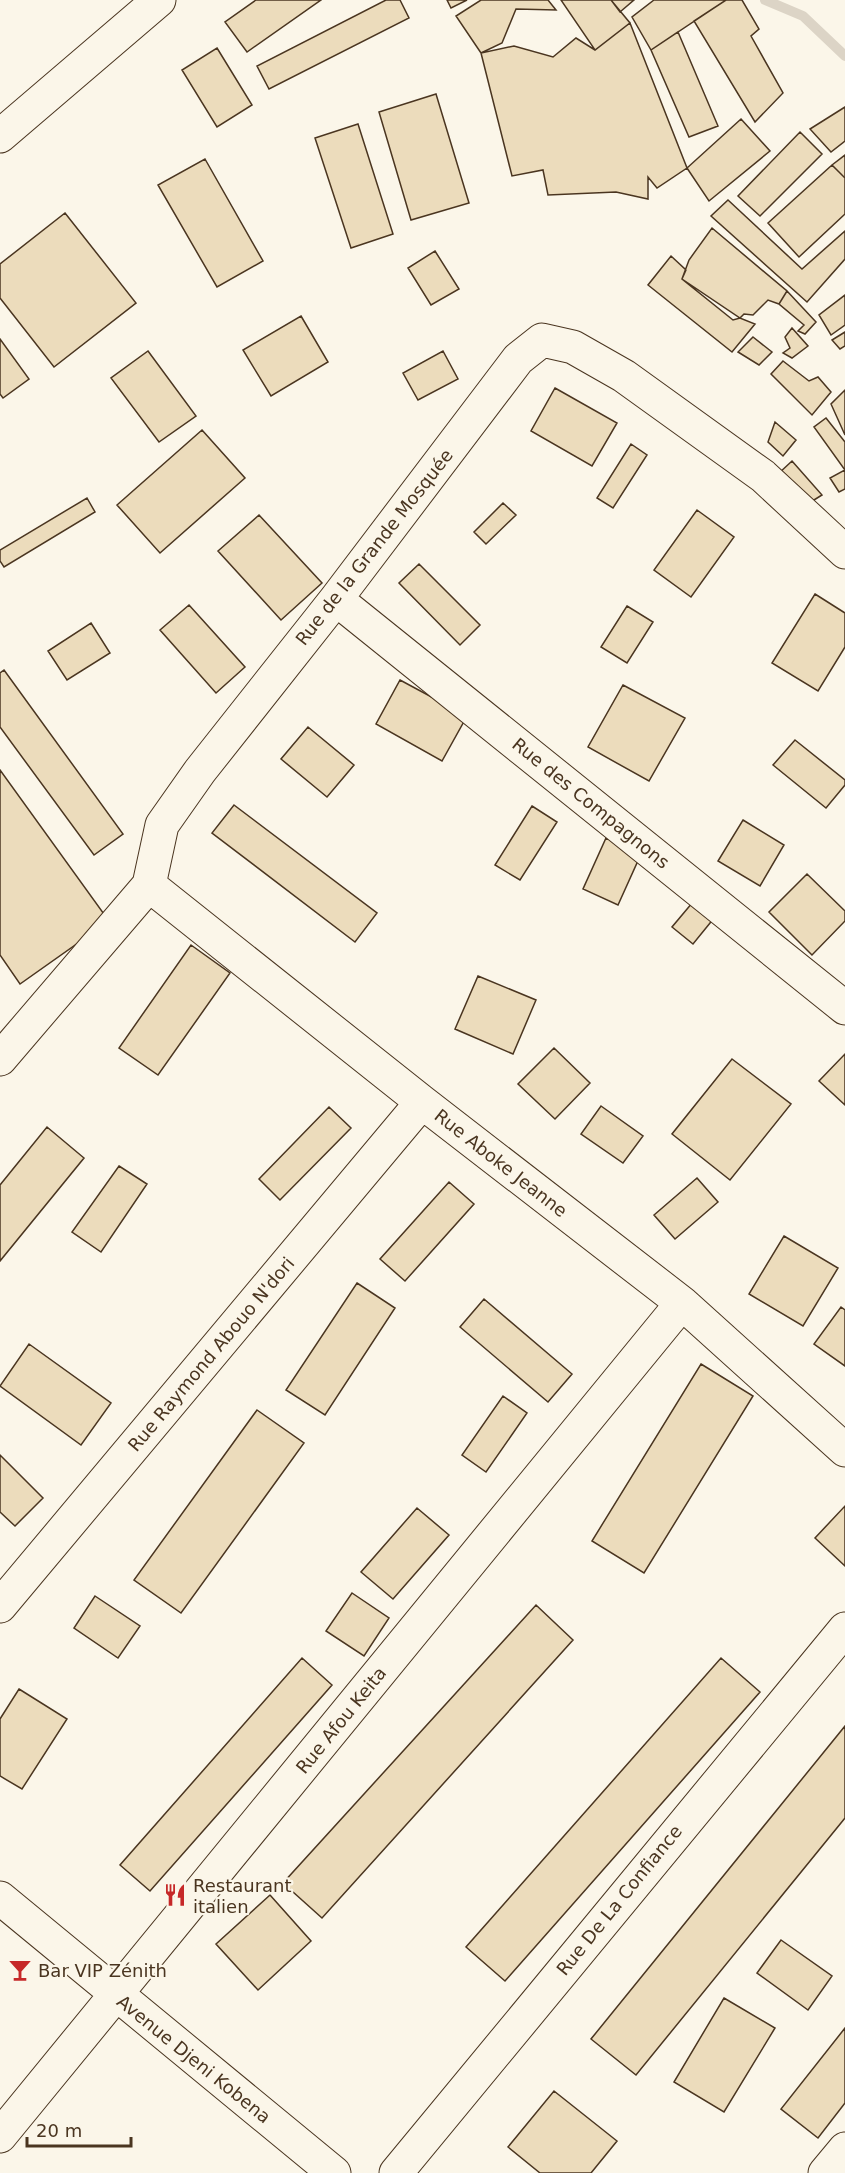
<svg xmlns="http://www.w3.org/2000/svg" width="845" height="2173" font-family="'DejaVu Sans',sans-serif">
<rect width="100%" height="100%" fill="#fbf6e9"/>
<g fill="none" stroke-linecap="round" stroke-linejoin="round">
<path stroke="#dcd4c6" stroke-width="10" d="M 765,0 L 803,16 L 845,56"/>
</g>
<path fill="#ecdcbc" stroke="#4a3520" stroke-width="1.5" d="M 256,0 L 321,0 L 247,52 L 225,22 Z
M 386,0 L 400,0 L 409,18 L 269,89 L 257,66 Z
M 447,0 L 467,0 L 451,8 Z
M 481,0 L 548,0 L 556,10 L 516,9 L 502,43 L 481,53 L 456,16 Z
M 561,0 L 611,0 L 630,23 L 595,50 Z
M 611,0 L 634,0 L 620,12 Z
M 654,0 L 726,0 L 651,50 L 632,17 Z
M 726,0 L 742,0 L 759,29 L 751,36 L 783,93 L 755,122 L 694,21 Z
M 630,23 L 687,168 L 657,188 L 648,177 L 648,199 L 616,192 L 548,195 L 543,170 L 512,176 L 481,53 L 514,46 L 553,57 L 576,38 L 595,50 Z
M 678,32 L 718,126 L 689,137 L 651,50 Z
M 217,48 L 252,105 L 217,127 L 182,70 Z
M 436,94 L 469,203 L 411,220 L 379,112 Z
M 845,107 L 845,141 L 831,152 L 810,129 Z
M 741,119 L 770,151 L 709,201 L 687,168 Z
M 358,124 L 393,234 L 351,248 L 315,138 Z
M 800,132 L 822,154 L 760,216 L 738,196 Z
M 845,155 L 845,178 L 832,165 Z
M 205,159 L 263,261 L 217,287 L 158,185 Z
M 832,165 L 845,178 L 845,214 L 799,257 L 768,223 Z
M 728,200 L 802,269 L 845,231 L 845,259 L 807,302 L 711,216 Z
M 65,213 L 136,303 L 54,367 L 0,298 L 0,264 Z
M 712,228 L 787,291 L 779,304 L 768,300 L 753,315 L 744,314 L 740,318 L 682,279 L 689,260 Z
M 435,251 L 459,289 L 431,305 L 408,268 Z
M 671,256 L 686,270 L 682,279 L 733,320 L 740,318 L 755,324 L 732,352 L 648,285 Z
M 787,291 L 816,322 L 805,334 L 798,331 L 804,325 L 779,304 Z
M 845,295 L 845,325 L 831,335 L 819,315 Z
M 301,316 L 328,362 L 271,396 L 243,350 Z
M 792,328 L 808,346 L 792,358 L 783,353 L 790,348 L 785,337 Z
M 845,332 L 845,346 L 840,349 L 832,340 Z
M 753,337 L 772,352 L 759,365 L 738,352 Z
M 0,339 L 29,379 L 3,398 L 0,394 Z
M 148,351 L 196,416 L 159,442 L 111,378 Z
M 443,351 L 458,379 L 418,400 L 403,373 Z
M 783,361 L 809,381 L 818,377 L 831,392 L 812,415 L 771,374 Z
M 555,388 L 617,423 L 592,466 L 531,431 Z
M 845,390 L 845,435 L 831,404 Z
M 826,418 L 845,442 L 845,489 L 839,492 L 830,478 L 845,470 L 814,427 Z
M 775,422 L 796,440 L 783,456 L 768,442 Z
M 202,430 L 245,478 L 160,553 L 117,505 Z
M 631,444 L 647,455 L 613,508 L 597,498 Z
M 792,461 L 822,495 L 806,505 L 778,474 Z
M 87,498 L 95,512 L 4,567 L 0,561 L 0,550 Z
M 503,503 L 516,515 L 486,544 L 474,532 Z
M 697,510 L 734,537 L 691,597 L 654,570 Z
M 259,515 L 322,583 L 281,620 L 218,551 Z
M 419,564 L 480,625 L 460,645 L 399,583 Z
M 815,594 L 845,613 L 845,647 L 818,691 L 772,663 Z
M 189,605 L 245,667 L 216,693 L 160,630 Z
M 627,606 L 653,622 L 627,663 L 601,647 Z
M 91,623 L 110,653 L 67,680 L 48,651 Z
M 4,670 L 123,834 L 94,855 L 0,727 L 0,673 Z
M 400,680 L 467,716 L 442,761 L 376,724 Z
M 623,685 L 685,718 L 649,781 L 588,747 Z
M 308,727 L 354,765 L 327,797 L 281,759 Z
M 795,740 L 845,780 L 845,785 L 826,808 L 773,765 Z
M 0,770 L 109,921 L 20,984 L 0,955 Z
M 234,805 L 377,913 L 355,942 L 212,833 Z
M 532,806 L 557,822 L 520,880 L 495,865 Z
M 743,820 L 784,845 L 760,886 L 718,861 Z
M 606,838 L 641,854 L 618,905 L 583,889 Z
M 807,874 L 845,911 L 845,921 L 812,955 L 769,912 Z
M 703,890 L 723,907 L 693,944 L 672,927 Z
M 191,945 L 230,973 L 158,1075 L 119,1048 Z
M 478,976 L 536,1000 L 513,1054 L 455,1029 Z
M 554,1048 L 590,1083 L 555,1119 L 518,1084 Z
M 845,1054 L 845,1105 L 819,1081 Z
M 732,1059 L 791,1104 L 730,1180 L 672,1134 Z
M 601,1106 L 643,1136 L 623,1163 L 581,1134 Z
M 329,1107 L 351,1128 L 280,1200 L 259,1179 Z
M 47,1127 L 84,1158 L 0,1261 L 0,1185 Z
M 119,1166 L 147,1184 L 101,1252 L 72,1232 Z
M 697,1178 L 718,1202 L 675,1239 L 654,1215 Z
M 449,1182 L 474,1204 L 405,1281 L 380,1259 Z
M 784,1236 L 838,1268 L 803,1326 L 749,1294 Z
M 357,1283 L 395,1308 L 325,1415 L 286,1390 Z
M 484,1299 L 572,1374 L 548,1402 L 460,1327 Z
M 841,1307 L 845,1310 L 845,1366 L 814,1344 Z
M 29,1344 L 111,1403 L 81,1445 L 0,1386 Z
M 701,1364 L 753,1396 L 644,1573 L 592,1541 Z
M 503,1396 L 527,1413 L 486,1472 L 462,1455 Z
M 257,1410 L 304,1443 L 181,1613 L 134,1580 Z
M 0,1455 L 43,1498 L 15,1526 L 0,1512 Z
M 845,1506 L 845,1566 L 815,1538 Z
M 417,1508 L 449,1535 L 393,1599 L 361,1572 Z
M 352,1593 L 389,1618 L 364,1656 L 326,1631 Z
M 95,1596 L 140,1626 L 118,1658 L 74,1628 Z
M 536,1605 L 573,1640 L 322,1918 L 283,1883 Z
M 302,1658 L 332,1685 L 150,1891 L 120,1865 Z
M 721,1658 L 760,1692 L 505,1981 L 466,1947 Z
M 19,1689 L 67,1719 L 22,1789 L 0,1776 L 0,1719 Z
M 845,1726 L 845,1818 L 636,2075 L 591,2039 Z
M 270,1895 L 311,1941 L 258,1990 L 216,1944 Z
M 781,1940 L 832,1976 L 808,2010 L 757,1973 Z
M 724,1998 L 775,2028 L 724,2112 L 674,2082 Z
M 845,2028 L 845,2103 L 818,2138 L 781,2109 Z
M 554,2091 L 617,2141 L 591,2173 L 540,2173 L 508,2147 Z"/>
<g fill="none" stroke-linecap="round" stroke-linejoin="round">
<g stroke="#4a3520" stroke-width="35">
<path id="minor" d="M 0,136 L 159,0
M 336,599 L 845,1008
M 149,885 L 422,1102 L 682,1303 L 845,1450
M 0,1059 L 149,885 L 162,825 L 200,771 L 336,599 L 518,359 L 542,340 L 573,347 L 624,376 L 763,476 L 845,552
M 0,1606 L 422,1102
M 0,1898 L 334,2173
M 0,2136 L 682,1303
M 396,2173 L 845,1629
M 825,2173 L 845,2149"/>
</g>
<use href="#minor" stroke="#fbf6e9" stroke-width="33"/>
</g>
<defs>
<g id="restaurant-bare" transform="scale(1.8)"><path d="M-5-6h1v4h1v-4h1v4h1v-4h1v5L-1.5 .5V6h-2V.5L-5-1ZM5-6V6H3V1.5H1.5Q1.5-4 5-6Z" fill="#c62828" stroke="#fbf6e9" stroke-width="2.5" paint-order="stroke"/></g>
<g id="bar-bare" transform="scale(1.8)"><path d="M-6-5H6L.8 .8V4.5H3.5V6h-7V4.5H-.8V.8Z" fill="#c62828" stroke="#fbf6e9" stroke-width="2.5" paint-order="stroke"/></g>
</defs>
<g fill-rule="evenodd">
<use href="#restaurant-bare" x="175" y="1895"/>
<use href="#bar-bare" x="20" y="1970"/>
</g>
<g text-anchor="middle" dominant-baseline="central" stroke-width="4.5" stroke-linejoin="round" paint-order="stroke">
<g font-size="18" fill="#4a3520" stroke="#fbf6e9">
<text transform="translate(374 547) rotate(-52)">Rue de la Grande Mosquée</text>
<text transform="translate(591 803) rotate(39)">Rue des Compagnons</text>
<text transform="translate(501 1163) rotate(38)">Rue Aboke Jeanne</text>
<text transform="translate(211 1354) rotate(-50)">Rue Raymond Abouo N'dori</text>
<text transform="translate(341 1720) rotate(-51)">Rue Afou Keita</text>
<text transform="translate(619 1900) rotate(-51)">Rue De La Confiance</text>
<text transform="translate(194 2059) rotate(39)">Avenue Djeni Kobena</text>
</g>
<g font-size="18" fill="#4a3520" stroke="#fbf6e9" text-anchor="start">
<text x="193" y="1885">Restaurant<tspan x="193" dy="21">italien</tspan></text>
<text x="38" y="1970">Bar VIP Zénith</text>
</g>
</g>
<path d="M27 2137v9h104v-9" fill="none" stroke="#4a3520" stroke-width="3"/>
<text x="36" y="2137" font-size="18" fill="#4a3520" stroke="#fbf6e9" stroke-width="4.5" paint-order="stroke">20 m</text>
</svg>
